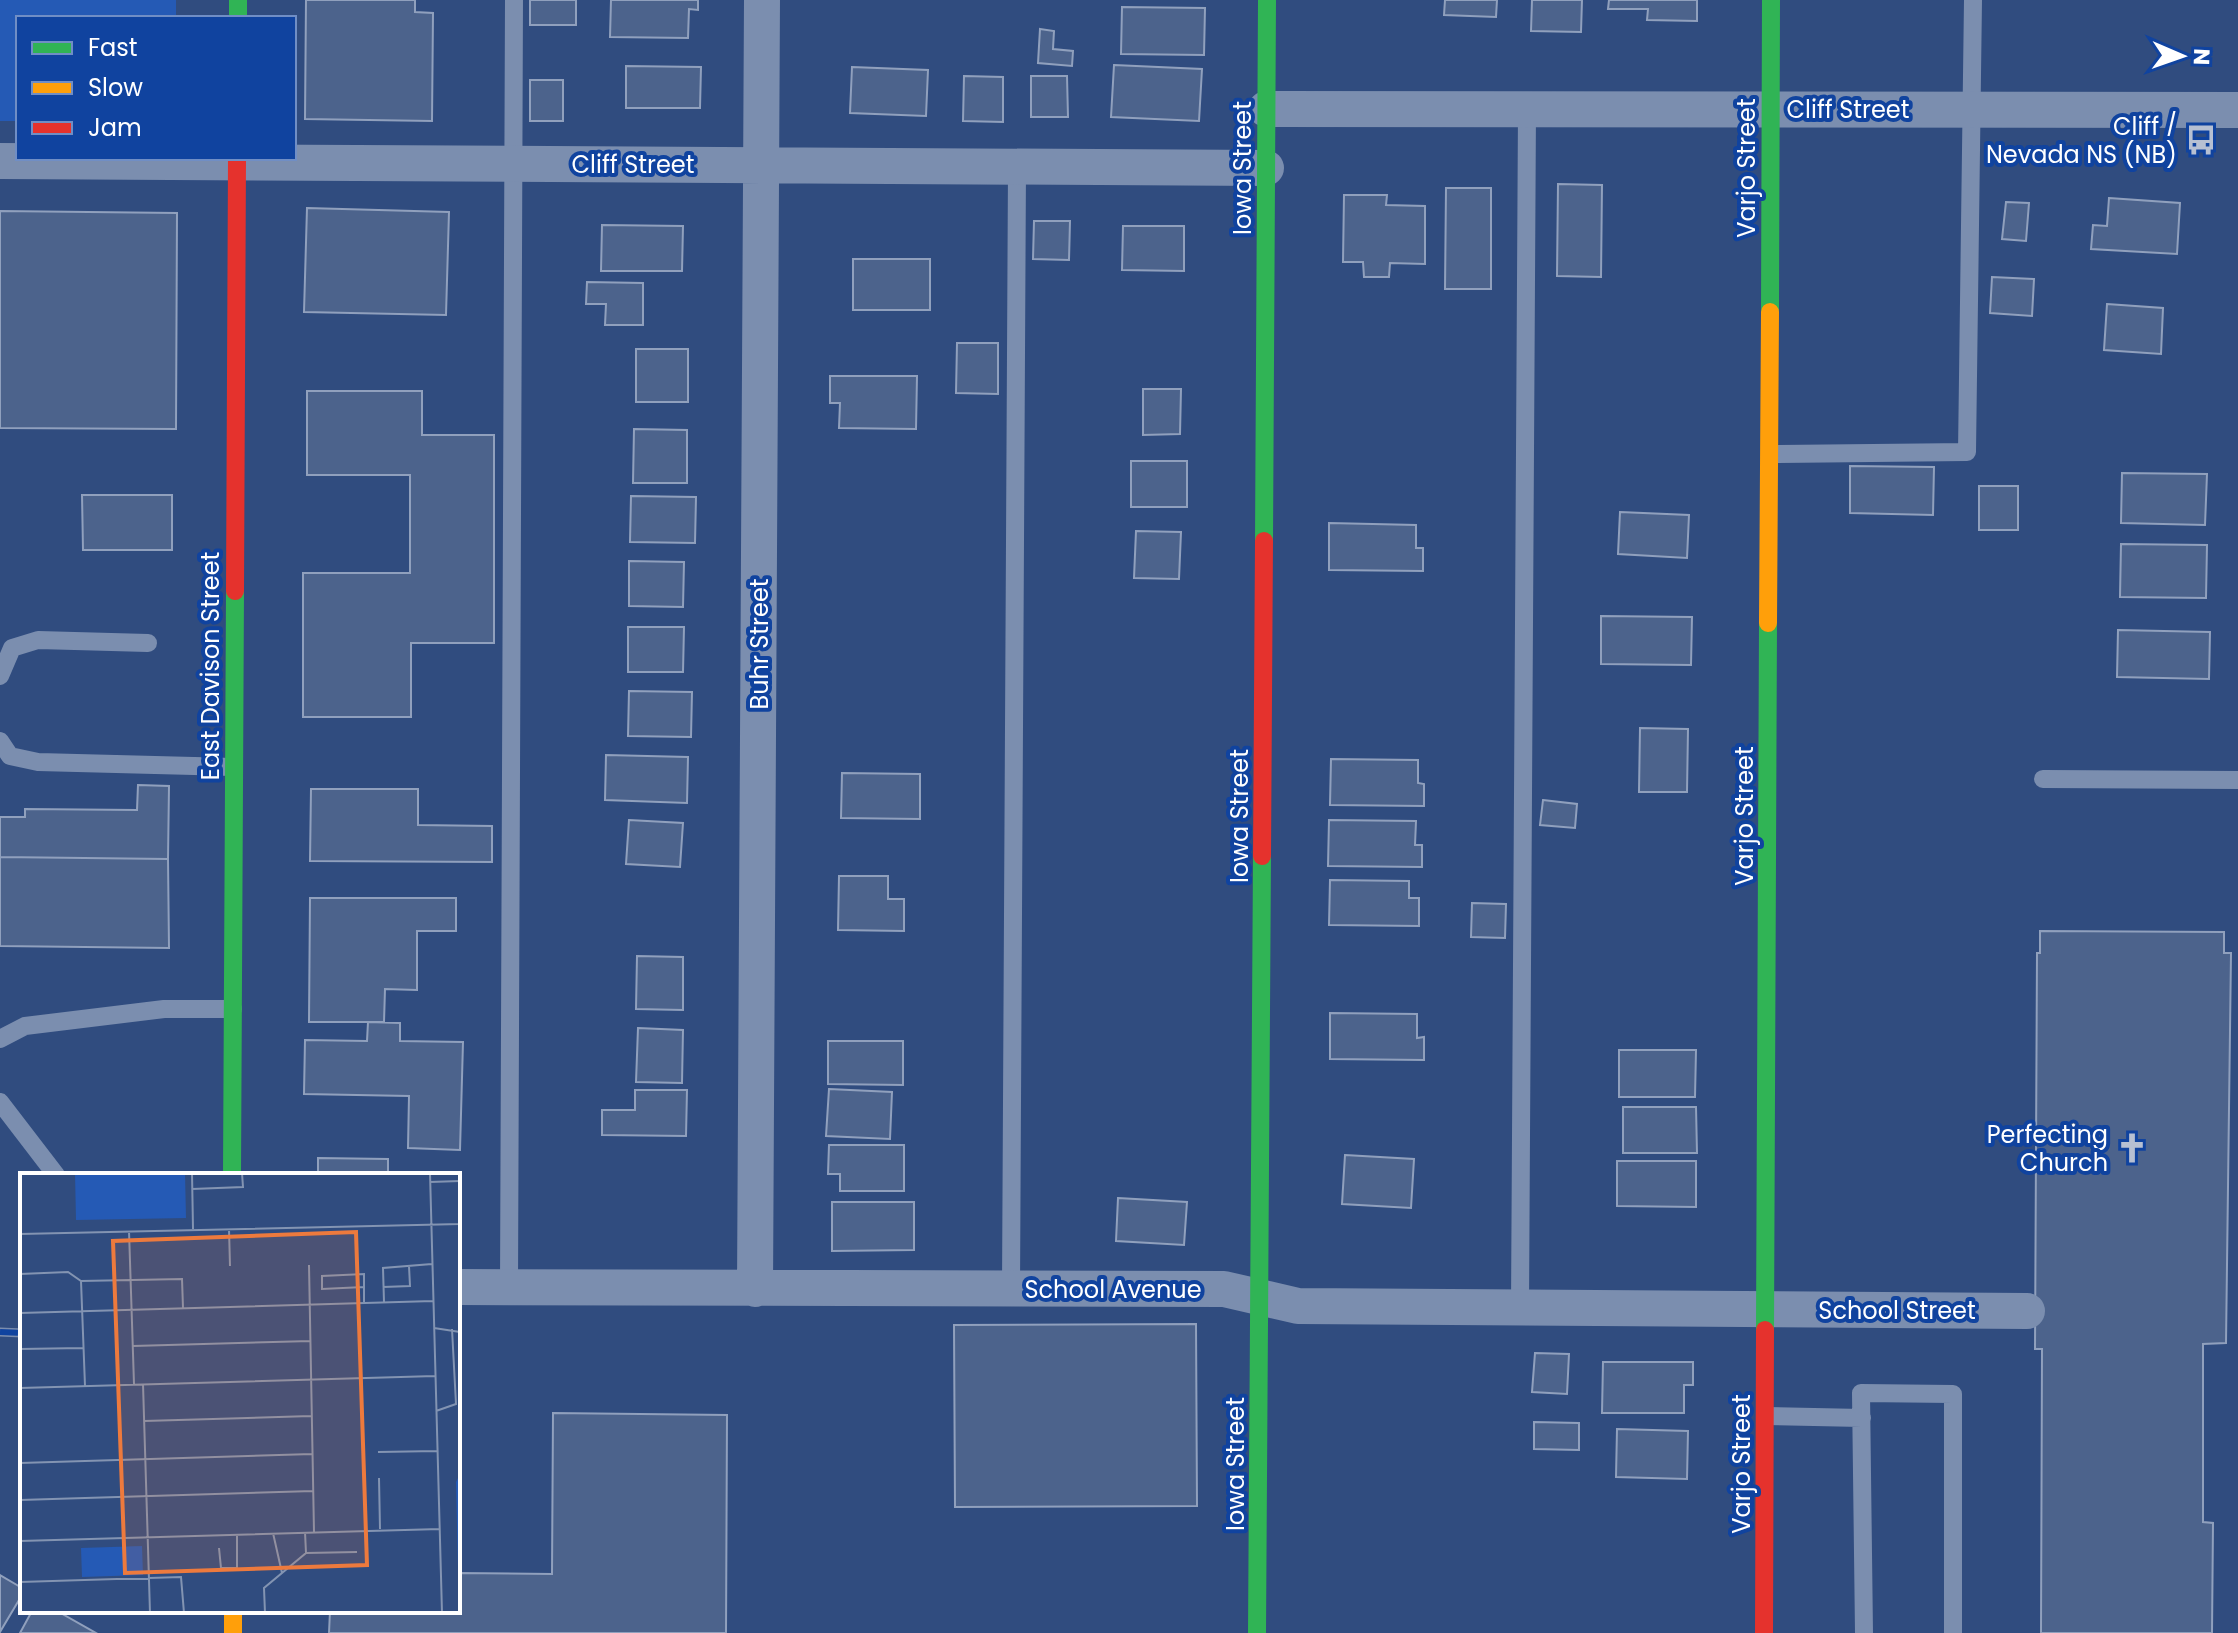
<svg xmlns="http://www.w3.org/2000/svg" width="2238" height="1633" font-family="Poppins,sans-serif">
<rect width="100%" height="100%" fill="#304c7f"/>
<path fill="#255ab5" d="M 0,0 L 176,0 L 176,18 L 18,18 L 18,121 L 0,121 Z"/>
<path fill="#4c638c" stroke="#90a0bd" stroke-width="2" d="M 306,0 L 415,0 L 415,12 L 433,13 L 432,121 L 305,119 Z
M 530,0 L 576,0 L 576,25 L 530,25 Z
M 611,0 L 698,0 L 698,10 L 689,9 L 688,38 L 610,37 Z
M 1445,0 L 1497,0 L 1496,17 L 1444,15 Z
M 1532,0 L 1582,0 L 1581,32 L 1531,31 Z
M 1609,0 L 1697,0 L 1697,21 L 1647,20 L 1648,9 L 1608,9 Z
M 1122,7 L 1205,8 L 1204,55 L 1121,54 Z
M 1040,29 L 1054,31 L 1053,49 L 1073,51 L 1072,66 L 1038,63 Z
M 1114,65 L 1202,69 L 1199,121 L 1111,117 Z
M 626,66 L 701,67 L 700,108 L 626,108 Z
M 852,67 L 928,70 L 926,116 L 850,113 Z
M 964,76 L 1003,77 L 1003,122 L 963,121 Z
M 1031,76 L 1067,76 L 1068,117 L 1031,117 Z
M 530,80 L 563,80 L 563,121 L 530,121 Z
M 1558,184 L 1602,185 L 1601,277 L 1557,276 Z
M 1446,188 L 1491,188 L 1491,289 L 1445,289 Z
M 1344,195 L 1387,195 L 1386,205 L 1425,206 L 1425,264 L 1390,263 L 1389,277 L 1364,277 L 1363,262 L 1343,262 Z
M 2109,198 L 2180,203 L 2177,254 L 2091,249 L 2093,225 L 2107,226 Z
M 2006,202 L 2029,203 L 2026,241 L 2002,239 Z
M 307,208 L 449,212 L 446,315 L 304,312 Z
M 0,211 L 177,213 L 176,429 L 0,428 Z
M 1034,221 L 1070,221 L 1069,260 L 1033,259 Z
M 602,225 L 683,226 L 682,271 L 601,271 Z
M 1123,226 L 1184,226 L 1184,271 L 1122,270 Z
M 853,259 L 930,259 L 930,310 L 853,310 Z
M 1992,277 L 2034,279 L 2032,316 L 1990,313 Z
M 587,282 L 643,283 L 643,325 L 605,325 L 606,304 L 586,304 Z
M 2107,304 L 2163,308 L 2161,354 L 2104,350 Z
M 957,343 L 998,343 L 998,394 L 956,393 Z
M 636,349 L 688,349 L 688,402 L 636,402 Z
M 830,376 L 917,376 L 916,429 L 839,428 L 840,403 L 830,403 Z
M 1143,389 L 1181,389 L 1180,434 L 1143,435 Z
M 307,391 L 422,391 L 422,435 L 494,435 L 494,643 L 411,643 L 411,717 L 303,717 L 303,573 L 410,573 L 410,475 L 307,475 Z
M 634,429 L 687,430 L 687,483 L 633,483 Z
M 1131,461 L 1187,461 L 1187,507 L 1131,507 Z
M 1850,466 L 1934,467 L 1933,515 L 1850,513 Z
M 2122,473 L 2207,474 L 2205,525 L 2121,523 Z
M 1979,486 L 2018,486 L 2018,530 L 1979,530 Z
M 82,495 L 172,495 L 172,550 L 83,550 Z
M 631,496 L 696,497 L 695,543 L 630,542 Z
M 1620,512 L 1689,515 L 1687,558 L 1618,554 Z
M 1329,523 L 1416,525 L 1416,548 L 1423,548 L 1423,571 L 1329,570 Z
M 1136,531 L 1181,532 L 1179,579 L 1134,578 Z
M 2121,544 L 2207,545 L 2206,598 L 2120,597 Z
M 629,561 L 684,562 L 683,607 L 629,606 Z
M 1601,616 L 1692,617 L 1691,665 L 1601,664 Z
M 628,627 L 684,627 L 683,672 L 628,672 Z
M 2118,630 L 2210,632 L 2209,679 L 2117,677 Z
M 629,691 L 692,692 L 691,737 L 628,736 Z
M 1640,728 L 1688,729 L 1687,792 L 1639,792 Z
M 606,755 L 688,757 L 687,803 L 605,800 Z
M 1331,759 L 1418,760 L 1418,783 L 1424,784 L 1424,806 L 1330,805 Z
M 842,773 L 920,774 L 920,819 L 841,818 Z
M 138,785 L 169,786 L 168,859 L 0,857 L 0,817 L 25,817 L 25,809 L 137,810 Z
M 311,789 L 418,789 L 418,825 L 492,826 L 492,862 L 310,861 Z
M 1543,800 L 1577,804 L 1575,828 L 1540,825 Z
M 629,820 L 683,823 L 680,867 L 626,864 Z
M 1329,820 L 1416,821 L 1415,845 L 1422,845 L 1422,867 L 1328,866 Z
M 0,857 L 168,859 L 169,948 L 0,946 Z
M 839,876 L 888,876 L 888,899 L 904,899 L 904,931 L 838,930 Z
M 1330,880 L 1409,881 L 1409,898 L 1419,898 L 1419,926 L 1329,925 Z
M 310,898 L 456,898 L 456,931 L 417,931 L 417,990 L 385,989 L 384,1022 L 309,1022 Z
M 1472,903 L 1506,904 L 1505,938 L 1471,937 Z
M 2040,931 L 2224,932 L 2224,953 L 2231,953 L 2226,1343 L 2203,1344 L 2203,1522 L 2213,1523 L 2212,1633 L 2041,1633 L 2042,1349 L 2035,1349 L 2037,953 L 2040,953 Z
M 637,956 L 683,957 L 683,1010 L 636,1009 Z
M 1330,1013 L 1417,1014 L 1417,1038 L 1424,1037 L 1424,1060 L 1330,1059 Z
M 368,1022 L 400,1023 L 400,1041 L 463,1042 L 460,1150 L 408,1148 L 409,1096 L 304,1094 L 305,1040 L 367,1041 Z
M 638,1028 L 683,1030 L 682,1083 L 636,1082 Z
M 828,1041 L 903,1041 L 903,1085 L 828,1084 Z
M 1619,1050 L 1696,1050 L 1695,1097 L 1619,1097 Z
M 829,1089 L 892,1092 L 890,1139 L 826,1136 Z
M 635,1090 L 687,1090 L 686,1136 L 602,1135 L 602,1110 L 635,1110 Z
M 1623,1107 L 1696,1107 L 1697,1153 L 1623,1153 Z
M 829,1145 L 904,1145 L 904,1191 L 840,1191 L 840,1174 L 828,1174 Z
M 1345,1155 L 1414,1159 L 1411,1208 L 1342,1204 Z
M 318,1158 L 388,1159 L 388,1175 L 318,1175 Z
M 1617,1161 L 1696,1161 L 1696,1207 L 1617,1206 Z
M 1118,1198 L 1187,1202 L 1184,1245 L 1116,1241 Z
M 832,1202 L 914,1202 L 914,1250 L 832,1251 Z
M 1196,1324 L 1197,1506 L 955,1507 L 954,1325 Z
M 1535,1353 L 1569,1354 L 1567,1394 L 1532,1392 Z
M 1603,1362 L 1693,1362 L 1693,1385 L 1684,1385 L 1684,1413 L 1602,1413 Z
M 553,1413 L 727,1415 L 726,1633 L 329,1633 L 330,1611 L 458,1611 L 458,1573 L 552,1574 Z
M 1534,1422 L 1579,1423 L 1579,1450 L 1534,1449 Z
M 1617,1429 L 1688,1431 L 1687,1479 L 1616,1477 Z
M 0,1575 L 22,1588 L 22,1595 L 0,1632 Z
M 32,1611 L 57,1611 L 96,1633 L 20,1633 Z"/>
<g fill="none" stroke-linecap="round" stroke-linejoin="round">
<path stroke="#7b8eaf" stroke-width="18" d="M 1770,454 L 1967,452 L 1973,0
M 0,676 L 12,648 L 38,640 L 148,643
M 0,741 L 10,756 L 38,762 L 233,767
M 2043,779 L 2238,780
M 0,1039 L 25,1026 L 164,1009 L 233,1009
M 0,1102 L 56,1175
M 509,1287 L 514,0
M 1011,1289 L 1017,167
M 1520,1307 L 1527,109
M 1765,1416 L 1862,1418
M 1864,1633 L 1861,1393 L 1953,1394 L 1953,1633"/>
<path stroke="#7b8eaf" stroke-width="36" d="M 1266,109 L 2238,110
M 0,161 L 1266,168
M 458,1287 L 1224,1289 L 1298,1306 L 2027,1311
M 755,1289 L 762,0"/>
<path stroke="#30b455" stroke-width="18" d="M 238,0 L 238,18
M 1770,312 L 1771,0
M 1264,541 L 1267,0
M 232,1175 L 235,591
M 1765,1330 L 1768,623
M 1257,1633 L 1262,856"/>
<path stroke="#ff9f0a" stroke-width="18" d="M 1768,623 L 1770,312
M 233,1611 L 233,1633"/>
<path stroke="#e5322d" stroke-width="18" d="M 235,591 L 237,158
M 1262,856 L 1264,541
M 1764,1633 L 1765,1330"/>
<g stroke="#7b8dae" stroke-width="9">
<path id="rail" d="M 0,1332 L 22,1333"/>
</g>
<use href="#rail" stroke="#10439f" stroke-width="6" stroke-dasharray="18" stroke-linecap="butt"/>
</g>
<defs>
<g id="bus-bare" transform="scale(2.4)"><path d="M-5-6H5V4H4V6H2V4H-2V6H-4V4H-5ZM-3.5-4V0h7V-4ZM-3.5 1.2v1.5H-2V1.2ZM2 1.2v1.5H3.5V1.2Z" fill="#b7c0d2" stroke="#10439f" stroke-width="2.5" paint-order="stroke"/></g>
<g id="church-bare" transform="scale(2.4)"><path d="M-1.2-6h2.4v3.5h3.3v2.4h-3.3V6h-2.4V-.1h-3.3v-2.4h3.3Z" fill="#b7c0d2" stroke="#10439f" stroke-width="2.5" paint-order="stroke"/></g>
</defs>
<g fill-rule="evenodd">
<use href="#bus-bare" x="2201" y="140"/>
<use href="#church-bare" x="2132" y="1148"/>
</g>
<g text-anchor="middle" dominant-baseline="central" stroke-width="8" stroke-linejoin="round" paint-order="stroke">
<g font-size="24" fill="#fff" stroke="#10439f">
<text x="1848" y="109">Cliff Street</text>
<text x="633" y="164">Cliff Street</text>
<text transform="translate(1242 168) rotate(-90)">Iowa Street</text>
<text transform="translate(1746 168) rotate(-90)">Varjo Street</text>
<text transform="translate(759 644) rotate(-90)">Buhr Street</text>
<text transform="translate(210 666) rotate(-90)">East Davison Street</text>
<text transform="translate(1239 816) rotate(-90)">Iowa Street</text>
<text transform="translate(1744 816) rotate(-90)">Varjo Street</text>
<text x="1113" y="1289">School Avenue</text>
<text x="1897" y="1310">School Street</text>
<text transform="translate(1235 1464) rotate(-90)">Iowa Street</text>
<text transform="translate(1741 1464) rotate(-90)">Varjo Street</text>
</g>
<g font-size="24" fill="#fff" stroke="#10439f" text-anchor="end">
<text x="2177" y="126">Cliff /<tspan x="2177" dy="28">Nevada NS (NB)</tspan></text>
<text x="2108" y="1134">Perfecting<tspan x="2108" dy="28">Church</tspan></text>
</g>
</g>
<g transform="translate(20 1173)">
<rect width="440" height="440" fill="#304c7f"/>
<path d="M 55,0 L 165,0 L 166,45 L 56,47 ZM 440,301 L 440,440 L 439,440 L 436,309 ZM 122,373 L 123,402 L 62,404 L 61,375 Z" fill="#255ab5"/>
<path fill="none" stroke="#8394b2" stroke-width="2" d="M 172,0 L 173,56M 410,0 L 422,440M 439,8 L 440,51M 410,9 L 440,8M 172,16 L 223,14 L 222,0M 209,56 L 210,93M 109,58 L 114,211M 0,61 L 440,51M 289,92 L 294,359M 0,101 L 48,99 L 61,108 L 162,106 L 163,135M 61,108 L 65,213M 363,114 L 390,113 L 389,93M 344,129 L 344,101 L 302,103 L 302,116 L 344,114M 364,129 L 363,95 L 412,91M 0,140 L 413,128M 414,155 L 440,159M 113,173 L 291,168M 0,176 L 63,175M 123,211 L 130,440M 0,215 L 415,203M 416,238 L 436,231 L 432,156M 124,248 L 291,243M 358,279 L 417,278M 0,290 L 292,281M 359,305 L 360,356M 0,327 L 293,318M 253,360 L 262,400M 0,368 L 420,356M 199,375 L 201,395 L 217,395 L 217,361M 286,380 L 337,379M 0,409 L 161,404 L 164,440M 245,440 L 244,415 L 286,380 L 285,359"/>
<path fill="#ed7a3d" fill-opacity="0.15" stroke="#ed7a3d" stroke-width="4" d="M 336,59 L 347,392 L 105,400 L 93,68 Z"/>
<rect width="440" height="440" fill="none" stroke="#fff" stroke-width="4"/>
</g>
<rect x="16" y="16" width="280" height="144" fill="#10439f" stroke="#708ec5" stroke-width="2"/>
<rect x="32" y="42" width="40" height="12" fill="#30b455" stroke="#708ec5" stroke-width="2"/>
<text x="88" y="56" font-size="24" fill="#ffffff">Fast</text>
<rect x="32" y="82" width="40" height="12" fill="#ff9f0a" stroke="#708ec5" stroke-width="2"/>
<text x="88" y="96" font-size="24" fill="#ffffff">Slow</text>
<rect x="32" y="122" width="40" height="12" fill="#e5322d" stroke="#708ec5" stroke-width="2"/>
<text x="88" y="136" font-size="24" fill="#ffffff">Jam</text>
<g transform="translate(2182 56) rotate(92)" stroke="#10439f" stroke-width="6" paint-order="stroke">
<path d="M0-6L14 30L0 20L-14 30Z" fill="#ffffff"/>
<text y="-12" font-size="22" font-weight="bold" text-anchor="middle" fill="#ffffff">N</text>
</g>
</svg>
